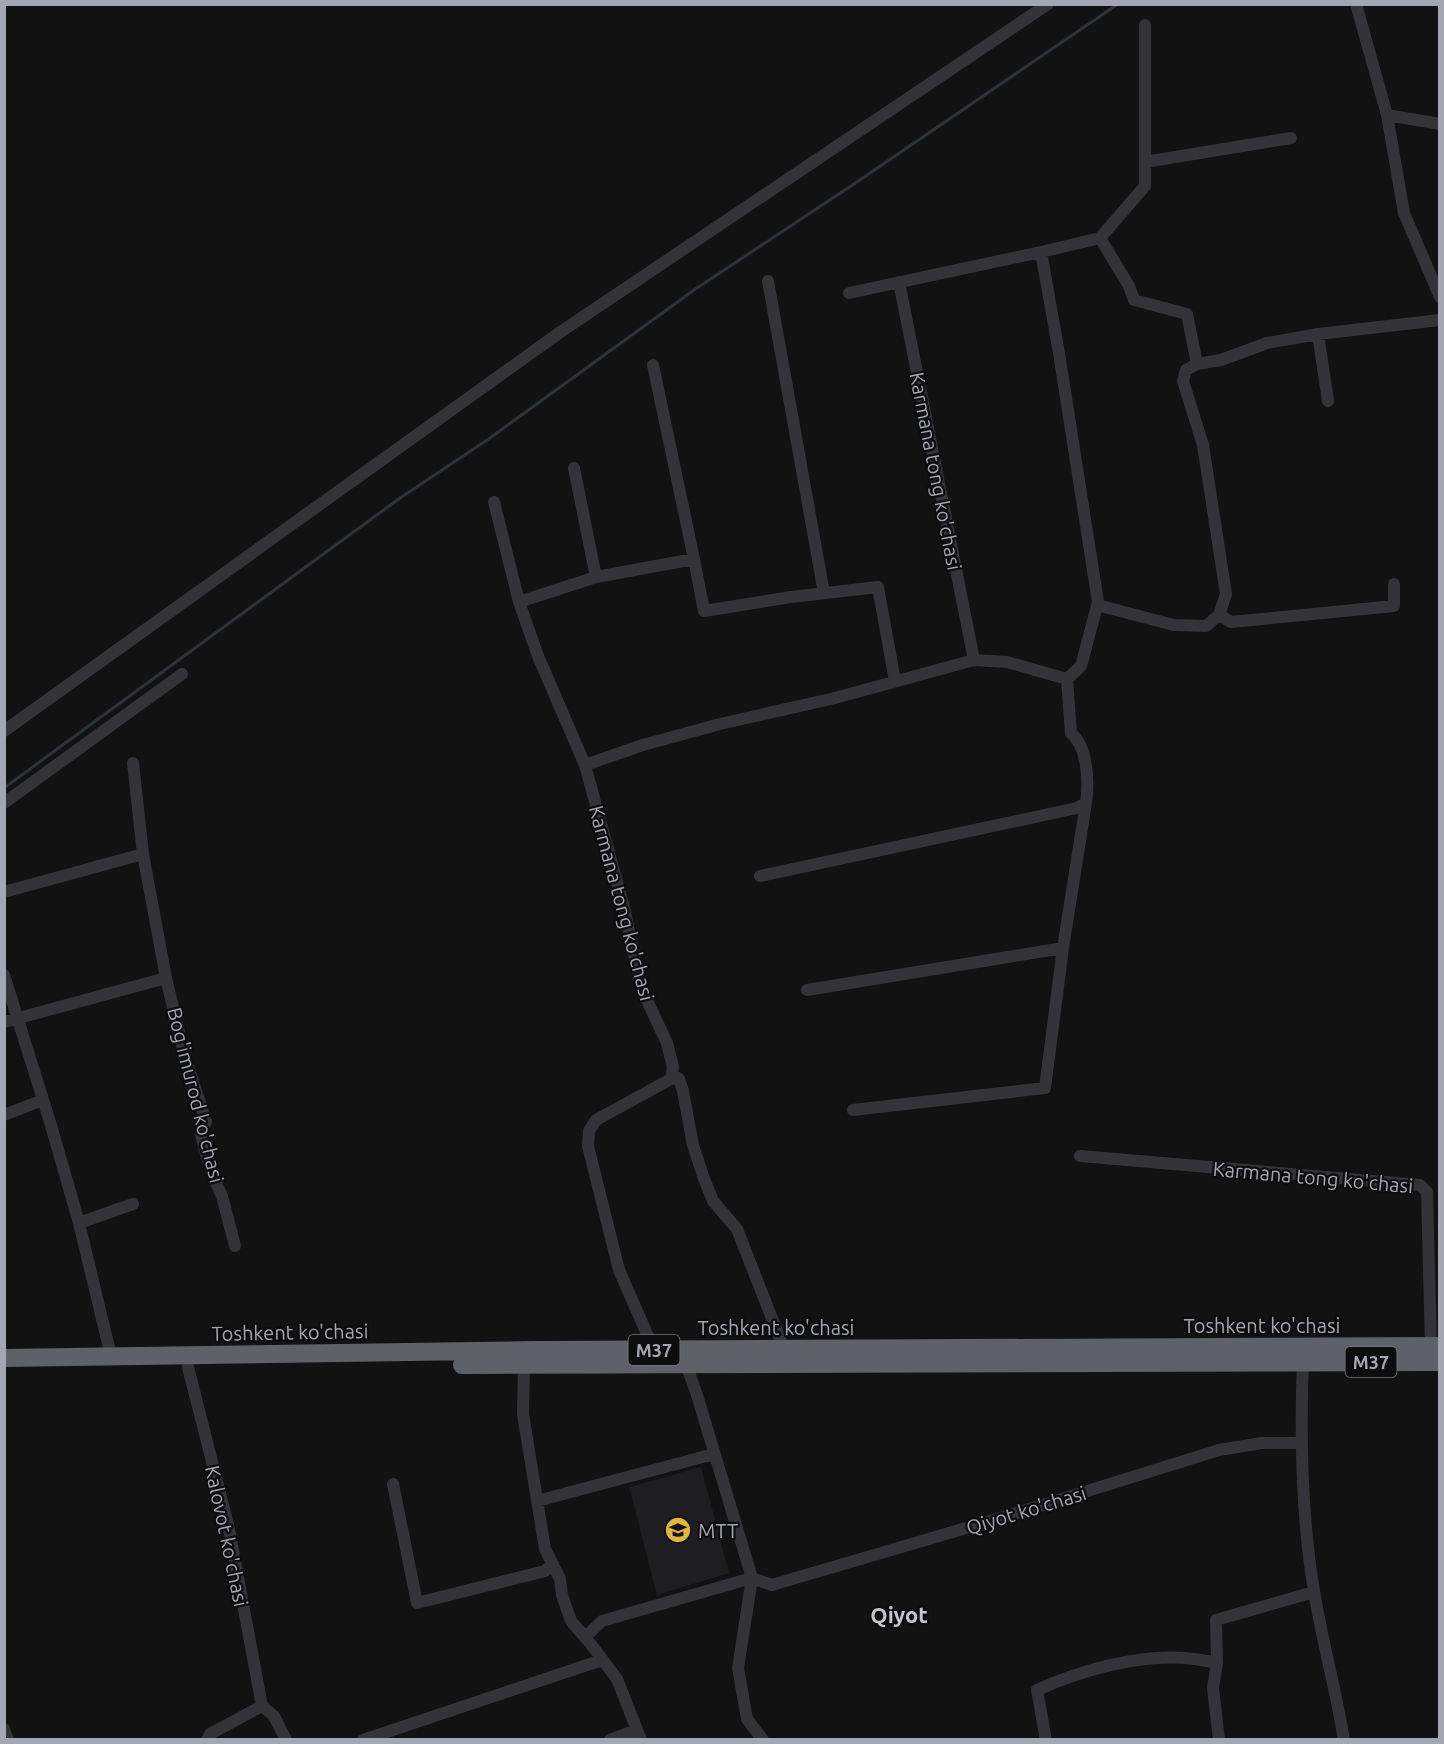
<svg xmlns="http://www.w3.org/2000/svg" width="1444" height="1744" font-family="Ubuntu,sans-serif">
<rect width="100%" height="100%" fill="#121213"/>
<path fill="#1e1e20" d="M 701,1467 L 729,1573 L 657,1595 L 629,1487 Z"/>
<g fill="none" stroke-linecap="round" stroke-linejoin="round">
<path stroke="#2c333a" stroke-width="3" d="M 4,788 L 400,498 L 490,438 L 694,290 L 854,184 L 1118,4"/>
<path stroke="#333338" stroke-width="12" d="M 1356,4 L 1387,115 L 1404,213 L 1440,297
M 1145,25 L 1145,162
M 1387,115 L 1440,124
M 1100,238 L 1145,186 L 1145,162 L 1291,138
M 768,281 L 824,593
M 899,282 L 974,660
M 849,293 L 1041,252
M 1318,334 L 1328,401
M 653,365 L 694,559
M 574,468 L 596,577
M 494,502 L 519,602 L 538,656 L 585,765
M 519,602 L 596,577 L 694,559 L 704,611 L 791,597 L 878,587 L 895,681
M 1097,605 L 1174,625 L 1206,626 L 1219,615 L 1226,594 L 1203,445 L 1183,381 L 1186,370 L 1197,364
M 1219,615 L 1231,622 L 1394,606 L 1394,584
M 1067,679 L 1081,666 L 1098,602 L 1059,353 L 1041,252 L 1100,238 L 1129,286 L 1134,300 L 1187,314 L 1197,364 L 1221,360 L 1267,343 L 1318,334 L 1440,320
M 4,731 L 559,333 L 1048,4
M 133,763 L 143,854
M 4,803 L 182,674
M 760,876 L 1077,808 L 1086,803 C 1089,783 1088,747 1071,733 L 1067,679
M 4,892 L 143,854 L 166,978 L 185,1057 L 206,1121 L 201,1134 L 205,1150 L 212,1174 L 222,1196 L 235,1246
M 4,975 L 50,1122 L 79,1223 L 111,1356
M 807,990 L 1063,948
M 4,1022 L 166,978
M 672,1074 L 679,1079 L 683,1091 L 693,1145 L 703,1176 L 713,1201 L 737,1229 L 784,1349
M 853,1110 L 1045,1088 L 1063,948 L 1086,803
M 4,1115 L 43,1100
M 1080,1156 L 1420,1185 L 1427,1192 L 1431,1346
M 79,1223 L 133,1204
M 654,1350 L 619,1270 L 588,1146 L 589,1131 L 596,1120 L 671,1079 L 673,1067 L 667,1043 L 642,990 L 624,908 L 585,765 L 643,745 L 720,724 L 835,698 L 974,660 L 1007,662 L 1067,679
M 1303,1358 C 1300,1435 1301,1514 1314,1591 C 1322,1641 1336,1690 1344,1740
M 686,1364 L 697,1395 L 752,1578 L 772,1585 L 1007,1516 L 1219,1450 L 1262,1443 L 1302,1443
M 524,1365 L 523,1414 L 545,1549 L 560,1579 L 562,1595 L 571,1621 L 590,1643 L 617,1679 L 641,1740
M 188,1367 L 229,1529 L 262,1706 L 210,1734 L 207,1740
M 393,1484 L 417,1603 L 545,1571 L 553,1564
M 537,1501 L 714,1454
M 585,1637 L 602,1621 L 752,1578 L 738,1668 L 747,1719 L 763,1740
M 1217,1663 L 1213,1688 L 1219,1740
M 262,1706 L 274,1716 L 286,1740
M 4,1729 L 8,1740
M 363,1740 L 602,1660
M 610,1740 L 637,1730
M 1046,1740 L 1037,1690 C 1079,1671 1138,1654 1185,1658 C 1196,1659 1207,1661 1217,1663 L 1216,1620 L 1314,1592"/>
<path stroke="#5f6168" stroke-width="18" d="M 4,1358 L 538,1350 L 1440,1346
M 462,1365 L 1440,1362"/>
</g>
<defs>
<g id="school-disc" transform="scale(1.35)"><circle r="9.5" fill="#e2b63b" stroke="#0d0d0e"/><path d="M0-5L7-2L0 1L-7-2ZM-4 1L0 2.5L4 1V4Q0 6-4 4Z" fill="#111"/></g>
</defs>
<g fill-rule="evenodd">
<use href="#school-disc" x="678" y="1530"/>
</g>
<g text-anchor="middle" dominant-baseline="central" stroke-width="4.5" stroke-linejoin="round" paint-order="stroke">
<g fill="#0d0d0e" stroke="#777981" stroke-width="1.5">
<rect x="628.5" y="1335" width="51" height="30" rx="4.5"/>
<rect x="1345.5" y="1347" width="51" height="30" rx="4.5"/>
</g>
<g font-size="18" font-weight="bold" fill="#a4a7b2">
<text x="654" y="1350">M37</text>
<text x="1371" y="1362">M37</text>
</g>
<g font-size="20" fill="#a4a7b2" stroke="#0d0d0e">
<text transform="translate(936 471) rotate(79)">Karmana tong ko'chasi</text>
<text transform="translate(622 903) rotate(75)">Karmana tong ko'chasi</text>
<text transform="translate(196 1095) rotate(76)">Bog'imurod ko'chasi</text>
<text transform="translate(1313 1177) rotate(5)">Karmana tong ko'chasi</text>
<text x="1262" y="1325">Toshkent ko'chasi</text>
<text x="776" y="1327">Toshkent ko'chasi</text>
<text transform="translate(290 1332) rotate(-1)">Toshkent ko'chasi</text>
<text transform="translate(1026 1510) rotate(-17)">Qiyot ko'chasi</text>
<text transform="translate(227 1536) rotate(78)">Kalovot ko'chasi</text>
</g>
<g font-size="20" fill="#a4a7b2" stroke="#0d0d0e" text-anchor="start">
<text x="698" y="1530">MTT</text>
</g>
<g font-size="22" font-weight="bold" fill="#c5c7cf" stroke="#0d0d0e">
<text x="899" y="1614">Qiyot</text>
</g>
</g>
<rect width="1444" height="1744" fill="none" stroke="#a4a7b2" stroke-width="12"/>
</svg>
